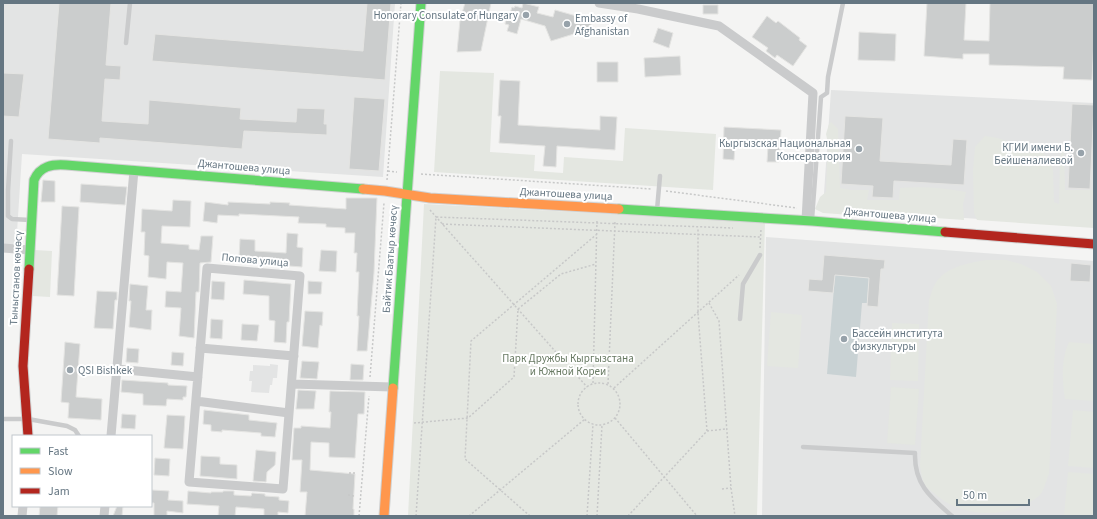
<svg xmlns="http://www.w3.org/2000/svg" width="1097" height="519" font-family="'Source Sans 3',sans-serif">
<rect width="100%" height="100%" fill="#f4f4f3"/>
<path fill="#e3e4e4" d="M 3,3 L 395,3 L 383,177 L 22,154 L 16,248 L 3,248 Z
M 831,90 L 1094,103 L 1094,173 L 1091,227 L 823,208 Z
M 766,237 L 1094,261 L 1094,516 L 762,516 Z
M 270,364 L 278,365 L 277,378 L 273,378 L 272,385 L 270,385 L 269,393 L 251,392 L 252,381 L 249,381 L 250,371 L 253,371 L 253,365 L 270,366 Z"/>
<path fill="#e4e7e1" d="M 440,71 L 494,73 L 490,152 L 535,155 L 534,171 L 563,173 L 564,157 L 623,161 L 625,128 L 716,134 L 713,190 L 434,172 Z
M 831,122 L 838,129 L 840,188 L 851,190 L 869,190 L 867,200 L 899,200 L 900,188 C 922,186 944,188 966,192 L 963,204 L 964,220 L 921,217 L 880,217 L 823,213 L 815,209 L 820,197 L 826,192 L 827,162 L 829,148 L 826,134 L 829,124 Z
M 985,136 C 1003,138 1010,142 1025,152 L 1042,150 L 1053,169 L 1054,202 L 1059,204 L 1060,158 L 1064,144 L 1065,190 L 1093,190 L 1094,179 L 1094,228 L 977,220 L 974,213 L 973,170 L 975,147 Z
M 424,204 L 765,222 L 757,516 L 408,516 Z
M 34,250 L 52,251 L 50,297 L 32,296 Z
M 986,260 L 1006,260 L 1021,264 L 1037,272 L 1051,286 L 1057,304 L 1049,474 C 1046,481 1044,491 1039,496 C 1010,519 963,519 935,494 C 932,491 926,488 924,484 C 922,478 921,472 920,466 L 929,300 C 931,295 932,289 935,284 C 945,267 968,263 986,260 Z
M 771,312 L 802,315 L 798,368 L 767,366 Z
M 892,323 L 919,324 L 918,381 L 890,380 Z
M 1069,342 L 1094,344 L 1094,401 L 1065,399 C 1062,380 1061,359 1069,342 Z
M 891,387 L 919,389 L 915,445 L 887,443 Z
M 1073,410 L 1094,412 L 1094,468 L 1068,466 Z
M 1068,472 L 1094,474 L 1093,516 L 1064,516 Z"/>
<path fill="#c9d2d4" d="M 835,275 L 869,278 L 867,303 L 862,303 L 856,377 L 827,374 Z"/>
<path fill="#cbcdcd" stroke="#e4e4e2" d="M 59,3 L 111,3 L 106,65 L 121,66 L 120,80 L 105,79 L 102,121 L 148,124 L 149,100 L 241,108 L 240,119 L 296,122 L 297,108 L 325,109 L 324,124 L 327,124 L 327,135 L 244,131 L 242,149 L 100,138 L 100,143 L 48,139 Z
M 367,3 L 391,3 L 385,80 L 152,61 L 155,34 L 363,51 Z
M 465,3 L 491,3 L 481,51 L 457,52 L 460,20 Z
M 523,3 L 539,7 L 537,13 L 553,17 L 555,10 L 587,19 L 592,26 L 586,30 L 584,35 L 577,33 L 551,41 L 545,26 L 521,19 L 517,34 L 507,31 L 509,25 L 505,24 L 507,16 L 509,17 L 512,7 L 514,8 L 515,6 L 522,8 Z
M 927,3 L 966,3 L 964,40 L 989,41 L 990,3 L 1094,3 L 1094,40 L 1092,80 L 1063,79 L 1064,67 L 989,65 L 989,54 L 963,54 L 963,59 L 924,56 Z
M 703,5 L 718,5 L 718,14 L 703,14 Z
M 767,16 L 776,23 L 778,21 L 800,38 L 799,40 L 807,46 L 793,66 L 777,55 L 775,58 L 766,51 L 768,48 L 752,37 Z
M 658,28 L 673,33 L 669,48 L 653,42 Z
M 859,32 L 896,34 L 895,61 L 858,60 Z
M 680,56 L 681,75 L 645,77 L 644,58 Z
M 597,62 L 618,62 L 618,82 L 597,82 Z
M 3,73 L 24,74 L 19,117 L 3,116 Z
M 500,80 L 520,81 L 518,125 L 600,130 L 600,116 L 617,117 L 615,150 L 557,146 L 556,167 L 543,166 L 545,146 L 499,143 L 501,116 L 498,116 Z
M 354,97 L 385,99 L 379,171 L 349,169 Z
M 1072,104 L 1094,105 L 1090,189 L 1068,188 Z
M 845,116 L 883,118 L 880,161 L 951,165 L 953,139 L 967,140 L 964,185 L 894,181 L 893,198 L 872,197 L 873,186 L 841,184 Z
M 724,127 L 781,130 L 779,162 L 767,162 L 768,146 L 735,145 L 734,160 L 723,159 Z
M 43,180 L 55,181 L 55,202 L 41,202 Z
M 81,184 L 127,187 L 125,205 L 80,202 Z
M 346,198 L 377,198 L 374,273 L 367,351 L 357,351 L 359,316 L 357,316 L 359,272 L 356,272 L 357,253 L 354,253 L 355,233 L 345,233 L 345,228 L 326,227 L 326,224 L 298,223 L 299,217 L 239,214 L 239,216 L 218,215 L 217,223 L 203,221 L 205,202 L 228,205 L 228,202 L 270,204 L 270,202 L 290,203 L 289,205 L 346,209 Z
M 173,200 L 191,201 L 190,227 L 162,226 L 161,243 L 189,245 L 189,249 L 199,250 L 201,236 L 213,236 L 211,262 L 200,263 L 199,292 L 196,292 L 194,338 L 179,336 L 181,308 L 165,307 L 166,291 L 181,292 L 183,263 L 167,262 L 166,279 L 148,277 L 149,256 L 144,255 L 145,232 L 141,232 L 142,209 L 172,211 Z
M 62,206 L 79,207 L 74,296 L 57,295 Z
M 287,233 L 298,234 L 297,247 L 303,248 L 302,267 L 264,264 L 265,259 L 239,258 L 240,239 L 255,240 L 255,251 L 286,253 Z
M 321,250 L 337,251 L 336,272 L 319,271 Z
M 824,255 L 885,260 L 884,269 L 881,269 L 878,307 L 867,306 L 869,278 L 835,275 L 833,293 L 808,291 L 809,279 L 822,280 Z
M 1071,263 L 1091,265 L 1090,282 L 1070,281 Z
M 244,280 L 291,284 L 289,322 L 287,322 L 286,343 L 274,342 L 275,321 L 269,320 L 269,296 L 243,294 Z
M 212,281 L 225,282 L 224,300 L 211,299 Z
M 308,281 L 322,282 L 321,294 L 308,294 Z
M 130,284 L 148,286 L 146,310 L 152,310 L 151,330 L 129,327 L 131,301 L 129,301 Z
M 97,291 L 117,292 L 117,300 L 115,300 L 113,329 L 94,328 Z
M 305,311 L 323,312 L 322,326 L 320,325 L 318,348 L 302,346 Z
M 211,319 L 223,320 L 222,339 L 210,338 Z
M 242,324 L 259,325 L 257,341 L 241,340 Z
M 65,342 L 80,344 L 76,397 L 102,399 L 101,420 L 68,418 L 69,403 L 61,402 Z
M 127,348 L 139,349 L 138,363 L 126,362 Z
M 172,352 L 184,353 L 183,366 L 171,365 Z
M 302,361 L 319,362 L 317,379 L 300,378 Z
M 351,364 L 364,365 L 363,380 L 350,380 Z
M 122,380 L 168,383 L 168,385 L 187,386 L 186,397 L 183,397 L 183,400 L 167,399 L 166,406 L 143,405 L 143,394 L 121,392 Z
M 298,390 L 316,391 L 314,409 L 296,409 Z
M 330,391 L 365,392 L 364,414 L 358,414 L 355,458 L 329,457 L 329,443 L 311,442 L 310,470 L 355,474 L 353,509 L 354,509 L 354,516 L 305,516 L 307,492 L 300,492 L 302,460 L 292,460 L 294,428 L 301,428 L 301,426 L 330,428 L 331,412 L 329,412 Z
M 204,410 L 249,415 L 249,420 L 277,423 L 275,437 L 261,436 L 261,433 L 222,430 L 222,432 L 211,431 L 211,425 L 203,424 Z
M 122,414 L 136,415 L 135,429 L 121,428 Z
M 167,415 L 185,416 L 183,449 L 164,448 Z
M 256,450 L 276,452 L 275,465 L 267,472 L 266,482 L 253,481 Z
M 201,456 L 220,457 L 220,464 L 237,465 L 237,479 L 200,476 Z
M 155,458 L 170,459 L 169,476 L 154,475 Z
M 152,490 L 169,491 L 168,500 L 183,501 L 183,513 L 167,511 L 167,516 L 154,516 L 154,503 L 151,503 Z
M 188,491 L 211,493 L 211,492 L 223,492 L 223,491 L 234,491 L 234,495 L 251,496 L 252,493 L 265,494 L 265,496 L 279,497 L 279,500 L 289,501 L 288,513 L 278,512 L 278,516 L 264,516 L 264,509 L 236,507 L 235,516 L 218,516 L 219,506 L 187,504 Z
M 40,506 L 58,506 L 57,516 L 39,516 Z
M 117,506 L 123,506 L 122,516 L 113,516 Z"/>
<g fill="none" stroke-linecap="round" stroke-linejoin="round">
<g stroke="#d0d1d1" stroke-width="11">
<path id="fast" d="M 619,209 L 812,221 L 945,232
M 29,269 L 34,180 C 40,166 52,164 66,165 L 363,189
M 393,388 L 421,3"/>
</g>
<g stroke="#d0d1d1" stroke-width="11">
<path id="slow" d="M 363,189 L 385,191 L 430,198 L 619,209
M 384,516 L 393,388"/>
</g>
<g stroke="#d0d1d1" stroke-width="11">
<path id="jam" d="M 945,232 L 1094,244
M 28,436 L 23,366 L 29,269"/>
</g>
<path stroke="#c7c8c8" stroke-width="1.5" stroke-dasharray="2 2" stroke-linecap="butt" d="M 388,171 L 397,172
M 421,174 L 652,189
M 387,180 L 401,3
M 666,191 L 797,208
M 430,210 L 587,387
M 442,224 L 760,237
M 760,248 L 761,229
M 709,303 L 719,321 L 731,488 L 735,516
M 370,377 L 384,203
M578 404a21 21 0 1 1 42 0a21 21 0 1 1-42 0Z
M 593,383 L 597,219
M 608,384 L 615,222
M 614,388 L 739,275
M 615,418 L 697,516
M 414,423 L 468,418 L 514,377 L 518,309 L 561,274 L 596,264
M 707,431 L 726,429
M 349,473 L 355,473
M 722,489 L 731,488
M 348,495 L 354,496
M 359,516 L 369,396
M 416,516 L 436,217 L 733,228
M 469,516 L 585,419
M 530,516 L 465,459 L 471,341 L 597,234
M 587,516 L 593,424
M 597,516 L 602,425
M 628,516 L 707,431 L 698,313 L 698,228"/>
<path stroke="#cacbcc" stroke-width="4.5" d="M 126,43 L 130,3
M 11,141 L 8,191 L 8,216 L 12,219 L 30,220
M 657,210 L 660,176
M 812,219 L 821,97 L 827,93 L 828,77 L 843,3
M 740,319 L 743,284 L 760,255
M 3,419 L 28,419 L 67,426 L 75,430 L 79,436
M 803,447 L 915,453 C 914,484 930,497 952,516"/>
<path stroke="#cacbcc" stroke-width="9" d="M 599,3 L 638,9 L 719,26 L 813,93 L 806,220
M 3,248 L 30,250
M 207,268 L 300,276 L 283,489 L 189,482 Z
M 200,348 L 294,356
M 117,369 L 198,377
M 292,384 L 392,387
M 196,401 L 289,413
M 111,436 L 134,170
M 22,516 L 23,506
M 104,516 L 105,506"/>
<use href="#fast" stroke="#63d668" stroke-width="9"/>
<use href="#slow" stroke="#ff974d" stroke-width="9"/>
<use href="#jam" stroke="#b3261e" stroke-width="9"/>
</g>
<g fill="#97a2aa" stroke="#fff" stroke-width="1.5">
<circle cx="526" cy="15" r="4"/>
<circle cx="567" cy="24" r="4"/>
<circle cx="859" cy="149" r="4"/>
<circle cx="1081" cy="153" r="4"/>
<circle cx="844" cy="339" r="4"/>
<circle cx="70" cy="370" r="4"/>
</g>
<g text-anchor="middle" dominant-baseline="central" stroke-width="4" stroke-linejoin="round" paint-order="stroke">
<g font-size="11" fill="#657682" stroke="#fff" text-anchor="end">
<text x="518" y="15">Honorary Consulate of Hungary</text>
<text x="575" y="18" text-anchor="start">Embassy of<tspan x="575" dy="13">Afghanistan</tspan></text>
<text x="851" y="143">Кыргызская Национальная<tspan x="851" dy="13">Консерватория</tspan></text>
<text x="1073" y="147">КГИИ имени Б.<tspan x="1073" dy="13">Бейшеналиевой</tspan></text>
<text x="852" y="333" text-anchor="start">Бассейн института<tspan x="852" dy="13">физкультуры</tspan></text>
<text x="78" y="370" text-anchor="start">QSI Bishkek</text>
</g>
<g font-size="11" fill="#657682" stroke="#fff">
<text transform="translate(244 167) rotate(5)">Джантошева улица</text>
<text transform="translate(566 194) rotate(3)">Джантошева улица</text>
<text transform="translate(890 215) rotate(5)">Джантошева улица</text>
<text transform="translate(390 259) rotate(-86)">Байтик Баатыр көчөсү</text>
<text transform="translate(255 260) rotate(5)">Попова улица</text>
<text transform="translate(16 278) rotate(-87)">Тыныстанов көчөсү</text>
</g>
<g font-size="11" fill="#687a63" stroke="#fff">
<text x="568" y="358">Парк Дружбы Кыргызстана<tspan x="568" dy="13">и Южной Кореи</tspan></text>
</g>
</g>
<rect width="1097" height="519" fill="none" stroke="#657682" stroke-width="8"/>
<rect x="12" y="435" width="140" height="72" fill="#ffffff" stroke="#c1c8cd"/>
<rect x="20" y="448" width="20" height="6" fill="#63d668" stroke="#c1c8cd"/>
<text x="48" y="455" font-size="12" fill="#657682">Fast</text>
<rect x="20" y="468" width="20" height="6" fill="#ff974d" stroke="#c1c8cd"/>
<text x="48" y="475" font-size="12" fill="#657682">Slow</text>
<rect x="20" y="488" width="20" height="6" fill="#b3261e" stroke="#c1c8cd"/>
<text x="48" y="495" font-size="12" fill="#657682">Jam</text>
<path d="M957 499v6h72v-6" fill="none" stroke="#657682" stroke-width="2"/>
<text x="963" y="499" font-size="12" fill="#657682" stroke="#ffffff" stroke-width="3" paint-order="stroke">50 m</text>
</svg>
